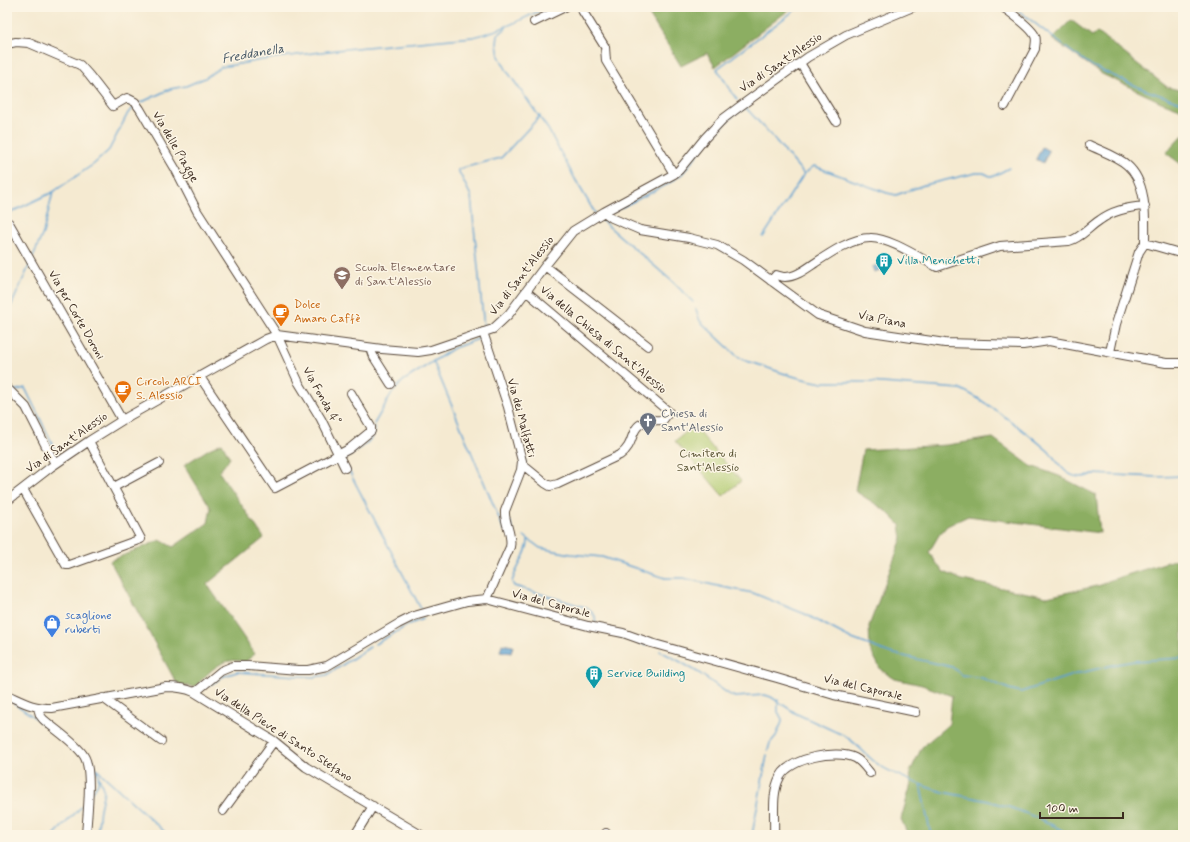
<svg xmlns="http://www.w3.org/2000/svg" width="1190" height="842" font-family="Mynerve,sans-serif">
<rect width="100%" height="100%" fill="#fcf5e5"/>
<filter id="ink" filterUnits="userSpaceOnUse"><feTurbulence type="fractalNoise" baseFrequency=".025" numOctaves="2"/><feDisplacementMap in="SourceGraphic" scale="8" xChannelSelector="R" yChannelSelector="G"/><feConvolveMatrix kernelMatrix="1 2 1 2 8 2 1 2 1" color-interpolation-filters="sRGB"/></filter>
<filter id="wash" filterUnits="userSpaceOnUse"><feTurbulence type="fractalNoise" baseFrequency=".012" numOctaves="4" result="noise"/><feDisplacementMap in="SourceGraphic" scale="16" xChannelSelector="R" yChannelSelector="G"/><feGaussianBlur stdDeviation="0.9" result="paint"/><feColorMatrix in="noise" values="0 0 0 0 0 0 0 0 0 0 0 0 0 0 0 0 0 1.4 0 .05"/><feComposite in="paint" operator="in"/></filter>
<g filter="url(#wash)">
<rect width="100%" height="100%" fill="#f5ead1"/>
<path fill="#b0ca70" stroke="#767a47" d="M 694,426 L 741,481 L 723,496 L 675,441 Z"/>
<path fill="#8cae62" stroke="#646c40" d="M 649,7 L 789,7 L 790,9 L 715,67 L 707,53 L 681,66 L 646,10 Z
M 1071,20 L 1092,36 L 1097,32 L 1167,87 L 1183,91 L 1183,110 L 1161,102 L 1102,74 L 1052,39 Z
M 1183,135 L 1183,163 L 1181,164 L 1166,153 Z
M 993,438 L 1031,466 L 1059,476 L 1096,495 L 1100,533 L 968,516 L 947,526 L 939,535 L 929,552 L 942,571 L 962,580 L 1047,597 L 1101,585 L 1108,581 L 1183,557 L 1183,835 L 908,835 L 901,819 L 911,784 L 910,772 L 922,747 L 949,724 L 952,696 L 922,685 L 895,679 L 881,670 L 870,649 L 869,626 L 902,538 L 900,525 L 885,510 L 855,491 L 863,450 L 947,445 Z
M 222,443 L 230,458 L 219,472 L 264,538 L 207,584 L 255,654 L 245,662 C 223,655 209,672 195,687 L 177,684 L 110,561 L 160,540 L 173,547 L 208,523 L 211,508 L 184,465 L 209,449 Z"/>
<path fill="#5ca0d1" stroke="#4c6578" d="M 1042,147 L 1049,151 L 1043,163 L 1036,159 Z
M 885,262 L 887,268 L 874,272 L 872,267 Z
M 502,644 L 513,646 L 511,653 L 500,651 Z"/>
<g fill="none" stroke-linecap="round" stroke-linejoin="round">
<path stroke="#5ca0d1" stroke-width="1.5" d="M 1014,7 L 1073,53 L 1094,67 L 1145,90 L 1183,103
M 506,28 L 498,35 L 497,44 L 499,56 L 507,71 L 548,129 L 575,179 L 595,213
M 737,100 L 717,69 L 799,7
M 140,103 L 170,89 L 186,86 L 205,78 L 221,67 L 274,58 L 345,49 L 473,37 C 500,31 523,19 547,7
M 744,109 L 746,108 L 771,135 L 804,174
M 715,134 L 734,115 L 744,109
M 612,212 L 668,184 L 682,174 L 712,136
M 7,214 L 53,192 L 94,164 L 109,150 L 128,113 L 135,107
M 599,218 L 673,282 L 693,302
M 763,237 L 804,174 L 814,166 L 887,193 L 896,195 L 924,185 L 976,173 L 984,173 L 992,177 L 1009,168
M 33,257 L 43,233 L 53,192
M 696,309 L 700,321 L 738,357 C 748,363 758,364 768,368 C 787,375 804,380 823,383 L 825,382 L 869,382 L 960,389 C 972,394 981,400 991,407 C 1011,421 1029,434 1047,450 C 1054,456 1060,468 1068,473 C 1075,478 1086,478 1093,474 L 1157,477 L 1183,476
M 7,315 L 30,264
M 484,328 L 471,196 L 458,170 L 466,167 L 501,158 L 540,116
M 433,361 L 504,530
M 7,381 L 9,386
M 14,391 L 25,388 L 59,457
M 374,424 L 392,393 L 403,381 L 454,348 L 481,338
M 523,449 L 526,463
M 345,459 C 354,452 377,440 375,427
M 348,469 L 421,609
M 510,521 L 514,533
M 524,536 L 540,548 L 571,554 L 602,557 L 665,578 L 683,578 L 722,587 L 753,593 L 805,614 L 852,639 L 890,653 L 952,667 L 962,675 L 982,678 L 1009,689 L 1021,692 L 1076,674 L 1117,664 L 1134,661 L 1183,658
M 528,540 C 529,552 515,569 512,582 L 514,586 L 588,608 L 595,616 L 596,625
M 618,636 L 646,645
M 375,644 L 410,624 L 423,619
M 660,651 L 679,661 L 699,673 L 730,695 L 735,697 L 765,695 L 771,697 L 797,714 L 845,736 C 858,744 867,757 879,765 C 893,774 909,780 924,786 C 946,795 970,796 992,802 C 1018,809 1048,822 1071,835
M 209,686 L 224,676 L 237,672 L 314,677 L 327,675 L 370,647
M 11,701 L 35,718 L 73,748
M 768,750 L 770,743 L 776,736 L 782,722 L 782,719 L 778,712 L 778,700
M 91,764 L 168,835
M 95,767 L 104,791 L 100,809 L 97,835
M 920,784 L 931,835
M 93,791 L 98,783 L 98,778
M 54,835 L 85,803
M 752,835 L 767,755"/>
</g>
</g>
<g filter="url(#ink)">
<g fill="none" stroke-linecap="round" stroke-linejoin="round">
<g stroke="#574739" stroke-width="10">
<path id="minor" d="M 580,7 L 605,47 L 606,61 L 674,174
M 1003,7 C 1012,14 1031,27 1035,36 C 1037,40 1035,45 1035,49 L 1005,106
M 534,22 L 565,7
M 7,44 L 16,42 L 29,43 L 80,65 L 89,75 L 113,106 L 127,98 L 135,102 L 140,109 L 176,170 L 197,211 L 277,335 L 299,383 L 321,419 L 345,468
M 800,63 L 836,121
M 1089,145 C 1101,151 1117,156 1127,165 C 1148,183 1145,218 1145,243
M 604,212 L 612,218 L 640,230 L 689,238 L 717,245 L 743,260 L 818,315 L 865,331 L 945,343 L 1023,345 L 1049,341 L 1166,363 L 1183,363
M 9,223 L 122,420
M 545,266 L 648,346
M 771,281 L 776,275 C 779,276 782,277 785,277 C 796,277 806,269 815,263 C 830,253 852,238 870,238 C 888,237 920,258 937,267 L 1000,246 L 1069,241 C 1081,238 1089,227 1100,220 C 1112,211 1130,207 1145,206
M 483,332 L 508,407 L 522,461 L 521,470 L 505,511 C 504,523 513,535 510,547 L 487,599
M 370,348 L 372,354 L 391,384
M 1110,352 L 1116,324 L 1139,252 L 1145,243 L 1183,254
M 200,377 L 275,488 L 349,449 L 371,431 L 371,427 L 351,393
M 7,388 L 26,407 L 55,464
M 523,465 L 545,483 L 550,486 L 558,484 L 620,455 C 641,440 622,420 663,420 L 669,412 L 527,292
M 114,487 L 159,463
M 23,489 L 66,565 L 69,565 L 141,539 L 89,441
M 7,501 L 51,467 L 89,441 L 129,416 L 266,339 L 277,335 L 382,349 L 418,352 L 431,350 L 487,331 L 493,329 L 509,314 L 545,266 L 573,231 L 604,212 L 674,174 L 679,170 L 705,138 L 723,119 L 739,107 L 808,57 L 846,35 L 913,7
M 194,692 L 198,690 L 221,671 L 233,666 L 248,666 L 298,670 L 308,670 L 327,666 L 398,624 L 414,616 L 467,601 L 487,599 L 588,626 L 623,633 L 651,643 L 777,678 L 834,695 L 916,712
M 7,695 C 25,703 32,708 52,708 L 166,687 C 176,687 185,688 194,692 L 274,741 L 306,767 L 421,835
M 103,698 L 161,741
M 38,708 L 40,715 L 43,719 C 54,729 76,743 84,756 C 93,770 87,817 86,835
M 223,811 L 274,741
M 355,835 L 373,806
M 606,835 L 606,833
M 774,835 C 775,818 771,793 780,777 C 790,758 836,749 855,758 C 861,761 866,768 870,773"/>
</g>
<use href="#minor" stroke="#fff" stroke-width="8"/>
</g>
</g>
<defs>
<g id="building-pin" transform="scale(0.9)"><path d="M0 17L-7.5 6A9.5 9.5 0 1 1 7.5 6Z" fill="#0f9aa8" stroke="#fcf5e5"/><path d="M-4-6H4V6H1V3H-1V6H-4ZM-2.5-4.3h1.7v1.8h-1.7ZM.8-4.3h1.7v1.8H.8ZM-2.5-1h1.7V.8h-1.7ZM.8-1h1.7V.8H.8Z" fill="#fff"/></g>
<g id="school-pin" transform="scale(0.9)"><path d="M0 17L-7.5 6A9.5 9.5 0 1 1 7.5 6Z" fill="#8d6e63" stroke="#fcf5e5"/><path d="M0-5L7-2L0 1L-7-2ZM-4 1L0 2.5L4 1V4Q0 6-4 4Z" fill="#fff"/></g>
<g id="cafe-pin" transform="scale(0.9)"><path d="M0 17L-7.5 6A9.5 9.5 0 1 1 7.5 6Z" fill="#e8710a" stroke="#fcf5e5"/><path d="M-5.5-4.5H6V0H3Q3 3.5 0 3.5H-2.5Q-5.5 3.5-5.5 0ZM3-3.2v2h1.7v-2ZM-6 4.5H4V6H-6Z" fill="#fff"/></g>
<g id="church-pin" transform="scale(0.9)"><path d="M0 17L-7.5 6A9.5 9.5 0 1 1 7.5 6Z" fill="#6b7280" stroke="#fcf5e5"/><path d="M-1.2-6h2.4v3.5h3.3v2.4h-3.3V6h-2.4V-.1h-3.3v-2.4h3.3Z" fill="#fff"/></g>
<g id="shop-pin" transform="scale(0.9)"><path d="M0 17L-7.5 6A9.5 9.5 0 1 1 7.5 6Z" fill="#3f7fe0" stroke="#fcf5e5"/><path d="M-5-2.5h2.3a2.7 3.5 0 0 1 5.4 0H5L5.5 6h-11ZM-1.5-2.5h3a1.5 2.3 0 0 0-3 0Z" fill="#fff"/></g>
</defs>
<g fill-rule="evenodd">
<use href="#building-pin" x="884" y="261"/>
<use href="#school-pin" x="342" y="275"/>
<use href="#cafe-pin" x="281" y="312"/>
<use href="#cafe-pin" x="123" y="389"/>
<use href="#church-pin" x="648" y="421"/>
<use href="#shop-pin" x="52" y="623"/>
<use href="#building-pin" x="594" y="674"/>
</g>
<g text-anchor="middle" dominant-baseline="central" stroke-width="3" stroke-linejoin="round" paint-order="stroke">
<g font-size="12" fill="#3b2a1e" stroke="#fcf5e5">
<text transform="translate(781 63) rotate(-34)">Via di Sant'Alessio</text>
<text transform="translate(175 147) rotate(60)">Via delle Piagge</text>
<text transform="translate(522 276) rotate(-52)">Via di Sant'Alessio</text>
<text transform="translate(76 315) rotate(60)">Via per Corte Doroni</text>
<text transform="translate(882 320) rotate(11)">Via Piana</text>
<text transform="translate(603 340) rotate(40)">Via della Chiesa di Sant'Alessio</text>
<text transform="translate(321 396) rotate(61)">Via Fonda 4°</text>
<text transform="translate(521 418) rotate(75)">Via dei Malfatti</text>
<text transform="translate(67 443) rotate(-35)">Via di Sant'Alessio</text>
<text transform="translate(551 604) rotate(15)">Via del Caporale</text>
<text transform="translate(863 688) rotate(13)">Via del Caporale</text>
<text transform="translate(283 735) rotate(33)">Via della Pieve di Santo Stefano</text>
</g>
<g font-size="12" fill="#0d838f" stroke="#fcf5e5" text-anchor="start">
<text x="897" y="261">Villa Menichetti</text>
<text x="607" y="674">Service Building</text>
</g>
<g font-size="12" fill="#785e54" stroke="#fcf5e5" text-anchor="start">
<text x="355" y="268">Scuola Elementare<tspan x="355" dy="14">di Sant'Alessio</tspan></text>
</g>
<g font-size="12" fill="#c56008" stroke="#fcf5e5" text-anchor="start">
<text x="294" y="305">Dolce<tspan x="294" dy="14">Amaro Caffè</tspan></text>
<text x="136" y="382">Circolo ARCI<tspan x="136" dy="14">S. Alessio</tspan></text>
</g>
<g font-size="12" fill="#5b616d" stroke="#fcf5e5" text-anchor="start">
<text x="661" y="414">Chiesa di<tspan x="661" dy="14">Sant'Alessio</tspan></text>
</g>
<g font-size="12" fill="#585232" stroke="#fcf5e5">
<text x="708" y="454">Cimitero di<tspan x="708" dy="14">Sant'Alessio</tspan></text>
</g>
<g font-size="12" fill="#366cbe" stroke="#fcf5e5" text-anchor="start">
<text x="65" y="616">scaglione<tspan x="65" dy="14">ruberti</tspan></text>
</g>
<g font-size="13" font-style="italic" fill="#485966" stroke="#fcf5e5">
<text transform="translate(253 54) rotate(-10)">Freddanella</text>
</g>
</g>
<rect width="1190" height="842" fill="none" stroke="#fcf5e5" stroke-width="24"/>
<path d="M1040 812v6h83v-6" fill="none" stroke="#3b2a1e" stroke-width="2"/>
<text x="1046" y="812" font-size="12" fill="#3b2a1e" stroke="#fcf5e5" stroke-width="3" paint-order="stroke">100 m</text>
</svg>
